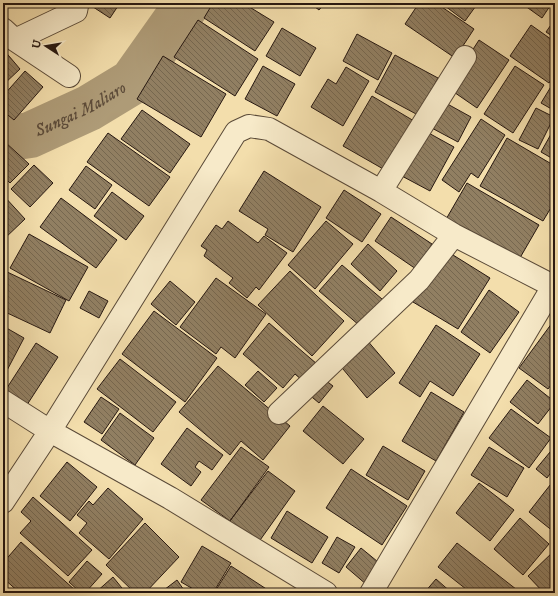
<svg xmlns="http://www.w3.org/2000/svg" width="558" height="596" font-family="'IM FELL DW Pica',serif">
<defs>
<pattern id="building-back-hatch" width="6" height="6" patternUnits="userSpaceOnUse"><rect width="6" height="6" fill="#917f62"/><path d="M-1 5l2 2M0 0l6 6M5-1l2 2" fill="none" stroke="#76674f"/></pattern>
</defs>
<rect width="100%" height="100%" fill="#f3deac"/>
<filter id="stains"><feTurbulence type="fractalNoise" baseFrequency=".005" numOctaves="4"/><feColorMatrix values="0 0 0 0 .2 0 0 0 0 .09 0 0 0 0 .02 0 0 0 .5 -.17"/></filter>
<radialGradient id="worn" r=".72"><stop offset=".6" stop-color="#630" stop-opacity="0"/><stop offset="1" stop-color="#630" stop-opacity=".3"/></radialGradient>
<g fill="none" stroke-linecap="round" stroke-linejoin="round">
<path stroke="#ae9b77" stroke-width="46" id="s1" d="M 3,139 L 30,135 L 89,108 L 132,82 L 188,3"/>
</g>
<path fill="url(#building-back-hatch)" stroke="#271811" d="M 87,3 L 120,3 L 110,18 Z
M 213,3 L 243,3 L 274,22 L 255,51 L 204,18 Z
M 310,3 L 325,3 L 319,10 Z
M 419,3 L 436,3 L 474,29 L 455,58 L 405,24 Z
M 441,3 L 478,3 L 465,21 Z
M 521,3 L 552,3 L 542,18 Z
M 555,19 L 555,38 L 546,32 Z
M 198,20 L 258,59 L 235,96 L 174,57 Z
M 531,25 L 555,42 L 555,74 L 549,83 L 510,56 Z
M 282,28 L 316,48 L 300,76 L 266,56 Z
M 357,34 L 392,53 L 378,80 L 343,61 Z
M 479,40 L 509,60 L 477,108 L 448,88 Z
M 3,49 L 20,69 L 3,85 Z
M 395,55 L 438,78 L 418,115 L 375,92 Z
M 163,56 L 226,94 L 201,137 L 137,99 Z
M 263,66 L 295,84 L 277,116 L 245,99 Z
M 515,66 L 544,85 L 513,133 L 484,114 Z
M 346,67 L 369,81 L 343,126 L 311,107 L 328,79 L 336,84 Z
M 25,71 L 43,87 L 14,120 L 3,111 L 3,96 Z
M 555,80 L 555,111 L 541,103 Z
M 372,96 L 414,121 L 385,170 L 343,146 Z
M 442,101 L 471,117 L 458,142 L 428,126 Z
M 536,108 L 554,117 L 538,149 L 519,140 Z
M 142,110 L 190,144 L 170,173 L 121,139 Z
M 481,119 L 505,135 L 478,178 L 471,173 L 459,192 L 442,180 Z
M 555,127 L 555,160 L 541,152 Z
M 425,131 L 454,147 L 430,191 L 400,175 Z
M 108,133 L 170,177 L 149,206 L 87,162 Z
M 507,138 L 555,166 L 555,201 L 543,221 L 480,186 Z
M 5,142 L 29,164 L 10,183 L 3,176 L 3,145 Z
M 34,165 L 53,183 L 30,207 L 11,189 Z
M 86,166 L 112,185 L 95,209 L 69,190 Z
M 264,171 L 321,207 L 293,252 L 265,235 L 268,229 L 239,211 Z
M 467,183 L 539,225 L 517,263 L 445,221 Z
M 344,190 L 381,214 L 362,242 L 326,218 Z
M 112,192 L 144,216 L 126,240 L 94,216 Z
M 3,195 L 25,219 L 3,240 Z
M 61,198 L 117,240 L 96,268 L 40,227 Z
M 391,217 L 432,244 L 416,269 L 375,241 Z
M 228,221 L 258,243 L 264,236 L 287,253 L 259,290 L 256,287 L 247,298 L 229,283 L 233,278 L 204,256 L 207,250 L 201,246 L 216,225 L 222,229 Z
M 326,221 L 353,244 L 315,289 L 288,265 Z
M 29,234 L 88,267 L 69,301 L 10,268 Z
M 368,244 L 397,271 L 380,291 L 351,264 Z
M 445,250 L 490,278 L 458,329 L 413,302 Z
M 342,265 L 389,305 L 366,331 L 319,291 Z
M 3,270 L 66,300 L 50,333 L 3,311 Z
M 290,271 L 344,321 L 312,356 L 258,305 Z
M 216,278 L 266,314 L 235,358 L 221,347 L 216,354 L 180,327 Z
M 170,281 L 195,302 L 176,325 L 151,304 Z
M 489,290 L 519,312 L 490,353 L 461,332 Z
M 89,291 L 108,301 L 99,318 L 80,308 Z
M 154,311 L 217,358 L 185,402 L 122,354 Z
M 555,319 L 555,380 L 548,389 L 519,368 Z
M 269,323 L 317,364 L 303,381 L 295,374 L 283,388 L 243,354 Z
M 436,325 L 480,354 L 453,396 L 430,381 L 420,397 L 399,383 Z
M 3,326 L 24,338 L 3,378 Z
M 366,339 L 395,373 L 367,398 L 338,363 Z
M 36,343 L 58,357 L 23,411 L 3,394 Z
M 120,359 L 176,402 L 153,432 L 97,389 Z
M 218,366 L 290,426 L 263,460 L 241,441 L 230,455 L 179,412 Z
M 258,371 L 277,388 L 264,402 L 245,385 Z
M 321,377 L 333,386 L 319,403 L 307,393 Z
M 527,380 L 555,402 L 538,424 L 510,402 Z
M 431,392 L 464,412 L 436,461 L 402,441 Z
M 101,397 L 119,409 L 102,434 L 84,422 Z
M 323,406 L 364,439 L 343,464 L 303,431 Z
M 511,409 L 551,438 L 529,468 L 489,438 Z
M 120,413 L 154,438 L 135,465 L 101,440 Z
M 187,428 L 223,455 L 212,470 L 199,461 L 195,467 L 201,472 L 191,486 L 161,464 Z
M 383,446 L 425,471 L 408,500 L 366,475 Z
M 555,446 L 555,467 L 547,478 L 536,469 Z
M 241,447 L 269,467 L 230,521 L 201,500 Z
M 489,447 L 524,468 L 507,497 L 471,475 Z
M 67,462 L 97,487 L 70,521 L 40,496 Z
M 351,469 L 407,506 L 382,545 L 326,508 Z
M 268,471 L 295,491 L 258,543 L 229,522 Z
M 554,480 L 555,481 L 554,532 L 529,512 Z
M 479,483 L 514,510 L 490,541 L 456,513 Z
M 108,488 L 143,519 L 109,559 L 79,533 L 87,523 L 77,515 L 89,501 L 93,505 Z
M 33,497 L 92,550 L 68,576 L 20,533 L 31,521 L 21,512 Z
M 287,511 L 328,537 L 312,563 L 271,538 Z
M 520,518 L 549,544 L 523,575 L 494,549 Z
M 145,523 L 179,557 L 145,593 L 135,593 L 106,565 Z
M 337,537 L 355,547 L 339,573 L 322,563 Z
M 21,542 L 75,590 L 73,593 L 20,593 L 3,578 L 3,563 Z
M 457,543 L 521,593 L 471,593 L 438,567 Z
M 202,546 L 231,563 L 213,593 L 200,593 L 181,582 Z
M 361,548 L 383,566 L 367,585 L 346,567 Z
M 555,550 L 555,593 L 544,593 L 528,576 Z
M 87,561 L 102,574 L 85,593 L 81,593 L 69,582 Z
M 231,566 L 271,592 L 270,593 L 214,593 Z
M 113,577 L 126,593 L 95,593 Z
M 436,579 L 452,593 L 424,593 Z
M 177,580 L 186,593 L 160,593 Z"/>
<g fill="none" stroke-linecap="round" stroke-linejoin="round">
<g stroke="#5a4a38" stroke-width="24">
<path id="minor" d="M 3,29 L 15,40 L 69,76
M 15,40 L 76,11 L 77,6 L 74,3
M 381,191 L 465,57
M 3,401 L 50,431 L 170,498 L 326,593
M 279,413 L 419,280 L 454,235
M 3,502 L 50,431 L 236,132 L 249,126 L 269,129 L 381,191 L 454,235 L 555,287
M 371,593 L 555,283"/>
</g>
<use href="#minor" stroke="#f7eac9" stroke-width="22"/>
</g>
<g text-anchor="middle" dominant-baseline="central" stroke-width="3.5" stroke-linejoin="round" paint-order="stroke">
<g font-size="17" font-style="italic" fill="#5d4c3a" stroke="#f7eac9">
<text stroke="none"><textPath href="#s1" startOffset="84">Sungai Maliaro</textPath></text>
</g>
</g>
<rect width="558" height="596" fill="none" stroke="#f3deac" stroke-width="16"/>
<rect x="4" y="4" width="550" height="588" fill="none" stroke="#271811" stroke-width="2"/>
<rect x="8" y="8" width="542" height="580" fill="none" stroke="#271811"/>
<g transform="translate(46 46) rotate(282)" stroke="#f7eac9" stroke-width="3" paint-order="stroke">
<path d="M0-3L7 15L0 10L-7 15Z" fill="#271811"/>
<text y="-6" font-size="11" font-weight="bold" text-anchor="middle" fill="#271811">U</text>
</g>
<rect width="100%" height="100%" filter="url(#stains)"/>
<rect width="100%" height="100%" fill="url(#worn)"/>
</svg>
